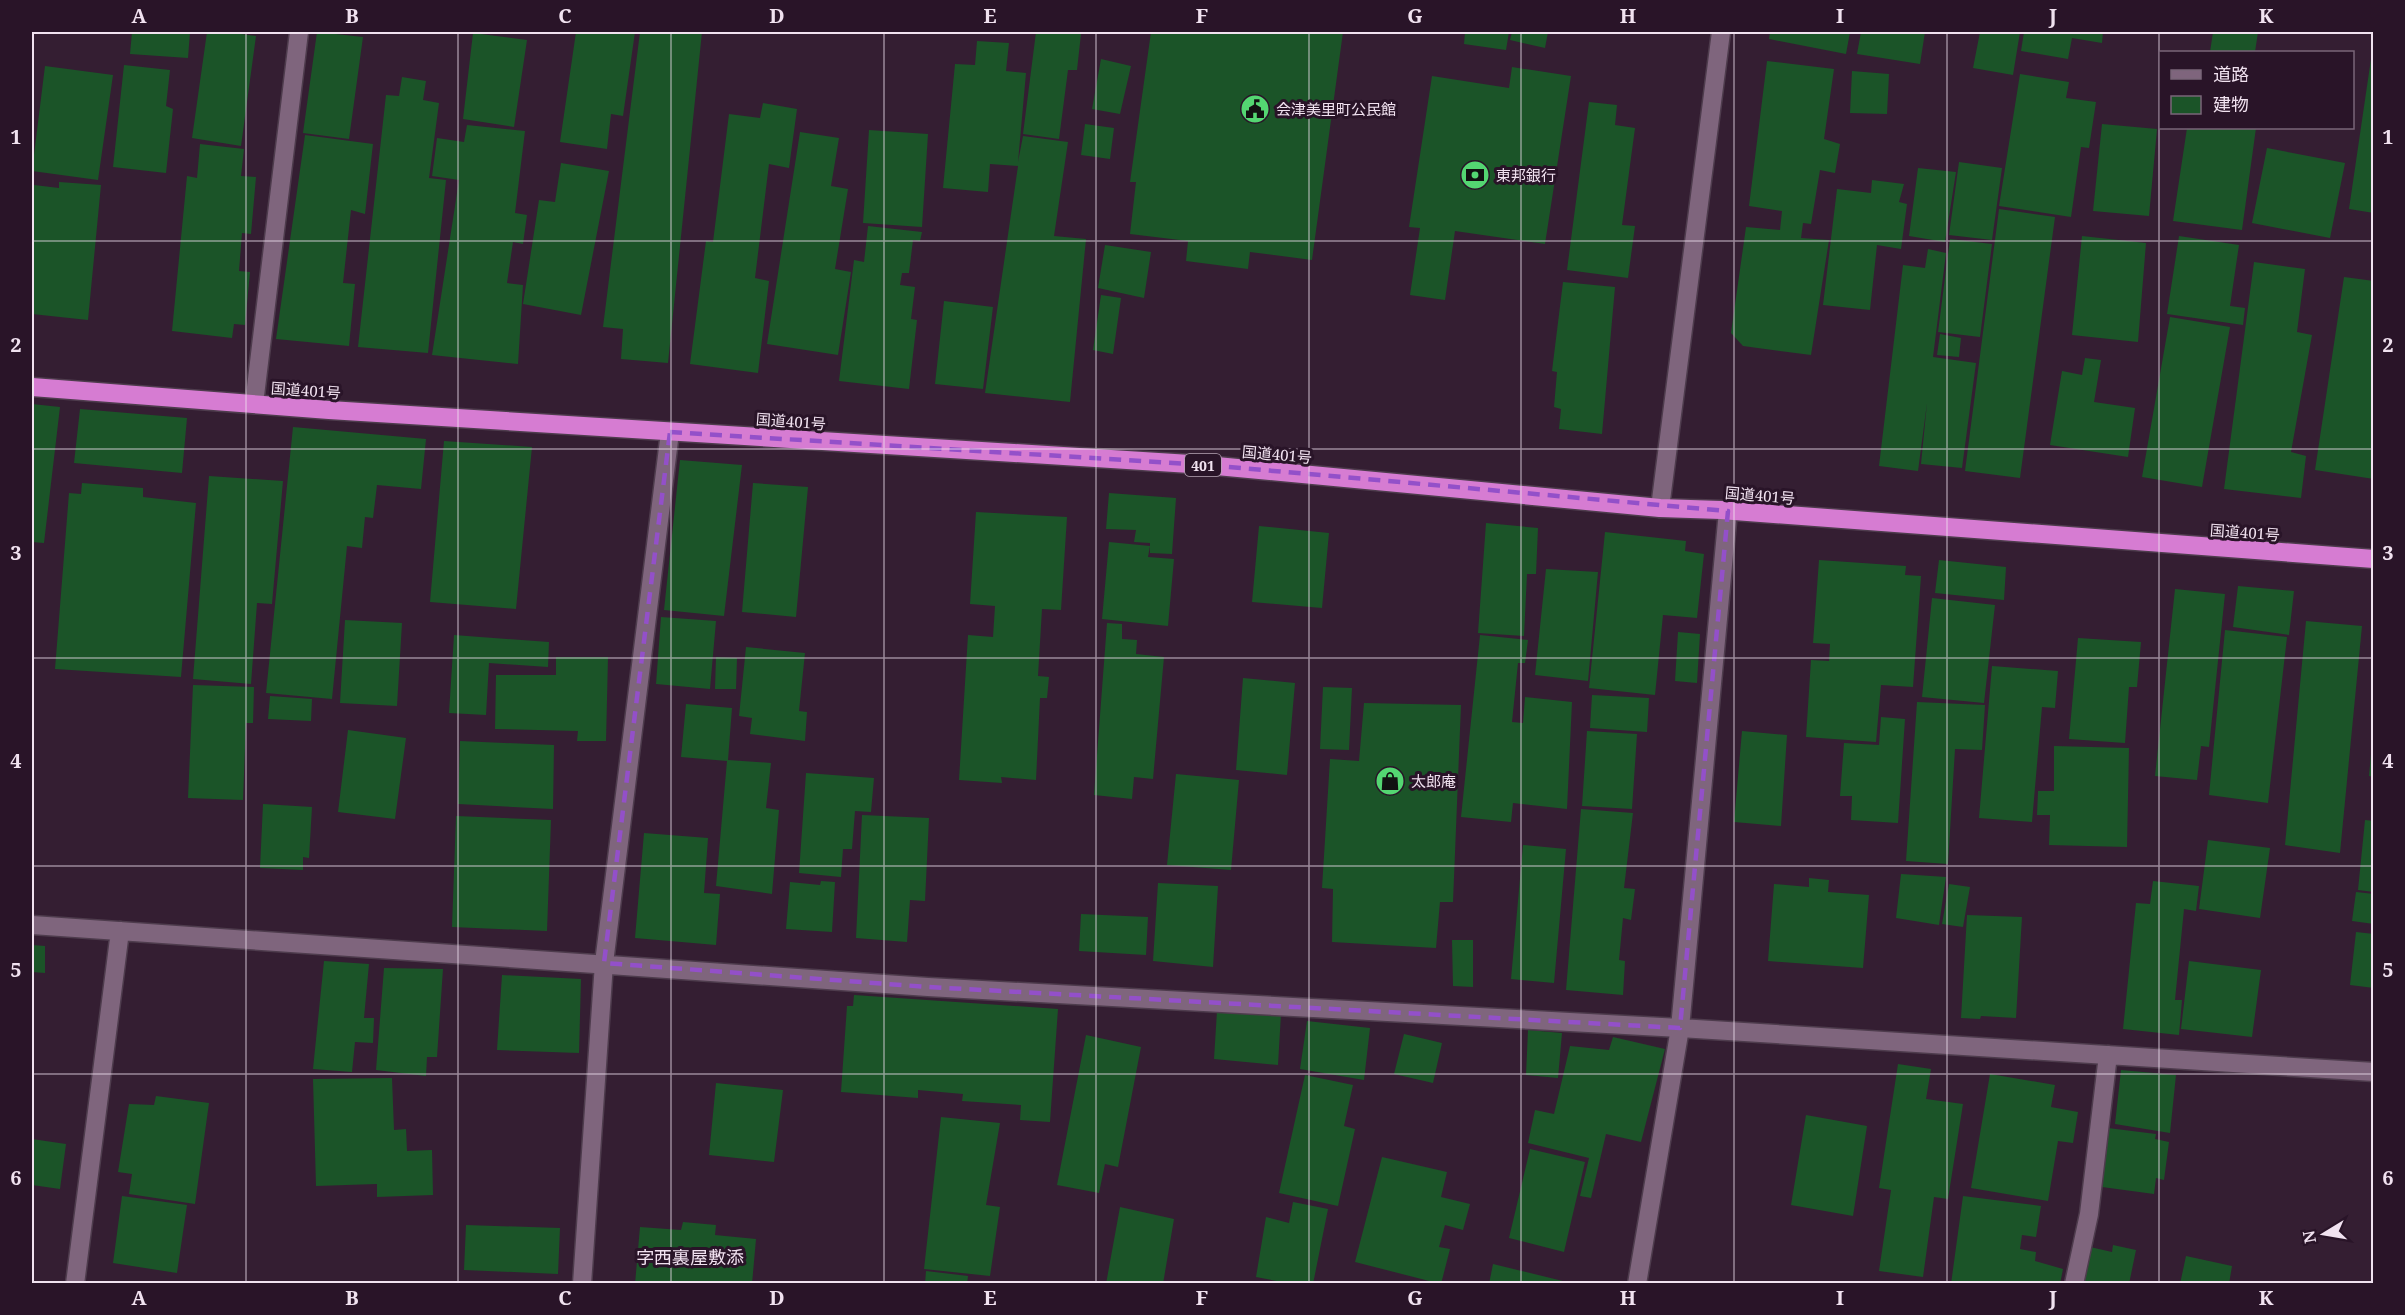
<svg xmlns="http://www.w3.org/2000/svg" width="2405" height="1315" font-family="'Noto Serif','Noto Sans JP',serif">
<rect width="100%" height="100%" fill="#341e32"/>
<path fill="#1b5428" d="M 132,32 L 190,32 L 188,58 L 130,54 Z
M 207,32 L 226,32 L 256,36 L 241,146 L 192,138 Z
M 317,32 L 363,37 L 349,139 L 303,133 Z
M 576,32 L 635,32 L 623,116 L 611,114 L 607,149 L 560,142 Z
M 640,32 L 702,32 L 668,363 L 621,359 L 623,329 L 603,327 Z
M 1036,32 L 1081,34 L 1077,70 L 1068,70 L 1059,139 L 1023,134 Z
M 1151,32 L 1343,32 L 1312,260 L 1250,252 L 1248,269 L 1186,261 L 1188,241 L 1130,234 L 1136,182 L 1130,182 Z
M 1465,32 L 1509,32 L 1506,50 L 1464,44 Z
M 1512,32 L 1548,32 L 1545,48 L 1510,40 Z
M 1770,32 L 1850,32 L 1846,54 L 1769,39 Z
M 1861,32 L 1925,32 L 1920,64 L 1857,54 Z
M 1980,32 L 2020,32 L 2013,75 L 1973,68 Z
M 2024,32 L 2103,32 L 2102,43 L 2072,38 L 2068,59 L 2021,51 Z
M 2213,32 L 2258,32 L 2255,52 L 2210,52 Z
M 473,33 L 527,40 L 514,127 L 463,119 Z
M 977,41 L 1009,43 L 1006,71 L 1026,73 L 1018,162 L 1023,136 L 1068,142 L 1054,236 L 1086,239 L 1070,402 L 985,393 L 1018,166 L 990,164 L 988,192 L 943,188 L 955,64 L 975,65 Z
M 2372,52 L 2374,52 L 2374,213 L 2349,209 Z
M 1101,59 L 1131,66 L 1120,114 L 1092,109 Z
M 1767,61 L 1834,69 L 1824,139 L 1840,144 L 1835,173 L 1820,170 L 1811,224 L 1803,223 L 1801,238 L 1829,240 L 1811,355 L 1743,346 L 1731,333 L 1746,227 L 1780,230 L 1782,211 L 1749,206 Z
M 124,65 L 170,70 L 166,106 L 173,109 L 166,173 L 113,167 Z
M 45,66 L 113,75 L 98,180 L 32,171 Z
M 1512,67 L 1571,76 L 1545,244 L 1455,231 L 1445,300 L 1410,295 L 1420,228 L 1409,227 L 1432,76 L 1509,88 Z
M 1852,71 L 1889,74 L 1887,114 L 1850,113 Z
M 2020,74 L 2069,82 L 2066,98 L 2096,102 L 2089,148 L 2081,147 L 2071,217 L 1999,206 Z
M 402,77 L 426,81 L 423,100 L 439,103 L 429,178 L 446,180 L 428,353 L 358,347 L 386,95 L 399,96 Z
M 1589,102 L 1617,105 L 1615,125 L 1635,128 L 1622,225 L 1635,226 L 1628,278 L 1567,270 Z
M 763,103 L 797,109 L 789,168 L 769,164 L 755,278 L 769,281 L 758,373 L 690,364 L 706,241 L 713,242 L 729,114 L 760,118 Z
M 1085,124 L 1114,128 L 1110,159 L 1081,155 Z
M 2102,124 L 2157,129 L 2149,216 L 2093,211 Z
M 467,125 L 525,131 L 515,213 L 527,215 L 523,244 L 513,242 L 507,283 L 523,285 L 518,364 L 432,355 L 459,180 L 432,176 L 437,138 L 464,142 Z
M 2187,128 L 2256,128 L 2242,230 L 2173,221 Z
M 869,130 L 928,134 L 922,227 L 863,223 Z
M 800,132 L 839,138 L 831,186 L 848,189 L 835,269 L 851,272 L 838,355 L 767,344 Z
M 305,135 L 373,144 L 365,214 L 351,210 L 343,283 L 355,284 L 349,346 L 276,339 Z
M 200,144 L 244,149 L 241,176 L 256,177 L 251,234 L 242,233 L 239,271 L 250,272 L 245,325 L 234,324 L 232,338 L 172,331 L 187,176 L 197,178 Z
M 2267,148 L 2345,163 L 2330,238 L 2252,223 Z
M 1959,162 L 2002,168 L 1992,240 L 1949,235 Z
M 561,163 L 609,171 L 581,315 L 523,304 L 539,200 L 555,202 Z
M 1918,168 L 1956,172 L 1945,242 L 1909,236 Z
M 1872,180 L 1904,184 L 1899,202 L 1907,204 L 1901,249 L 1877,245 L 1870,310 L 1823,305 L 1837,189 L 1871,193 Z
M 59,182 L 101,185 L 88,320 L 32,314 L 32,211 L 34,185 L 59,188 Z
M 1999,209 L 2055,217 L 2020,478 L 1965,471 Z
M 868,226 L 922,232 L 920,241 L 913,240 L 909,273 L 902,273 L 900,285 L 915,287 L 911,319 L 917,320 L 909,389 L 839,381 L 854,260 L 864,262 Z
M 2082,236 L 2146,243 L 2138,342 L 2072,335 Z
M 2179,236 L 2239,245 L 2230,306 L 2245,308 L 2243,325 L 2167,314 Z
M 1950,239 L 1992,244 L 1980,337 L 1938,332 Z
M 1105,245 L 1151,252 L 1144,298 L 1098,288 Z
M 1928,249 L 1946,253 L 1933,357 L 1976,363 L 1962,468 L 1921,464 L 1927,403 L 1918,471 L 1879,466 L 1903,265 L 1925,268 Z
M 2254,262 L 2305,269 L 2297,332 L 2312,335 L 2291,452 L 2306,456 L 2301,498 L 2224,489 Z
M 2344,277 L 2374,281 L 2374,479 L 2315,470 Z
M 1563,282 L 1615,287 L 1602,434 L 1559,429 L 1561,409 L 1554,407 L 1557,372 L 1552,371 Z
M 1101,295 L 1121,298 L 1113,354 L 1093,350 Z
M 944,301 L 993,307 L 983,389 L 935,384 Z
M 2170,317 L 2230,327 L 2202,487 L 2142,477 Z
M 1940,334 L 1961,338 L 1959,357 L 1937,355 Z
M 2085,358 L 2101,360 L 2094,402 L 2135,408 L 2128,457 L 2050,445 L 2062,371 L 2082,375 Z
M 32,404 L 60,407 L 44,543 L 32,542 Z
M 80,409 L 187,418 L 182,473 L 74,463 Z
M 293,427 L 426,439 L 421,489 L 377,485 L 373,518 L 365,517 L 362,548 L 347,546 L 332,699 L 266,693 Z
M 444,441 L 532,447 L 516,609 L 430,602 Z
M 680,460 L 742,465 L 724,616 L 664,610 Z
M 209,476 L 283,481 L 272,604 L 257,603 L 251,684 L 193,679 Z
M 82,483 L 143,488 L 143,497 L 196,503 L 181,677 L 55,669 L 69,493 L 81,494 Z
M 753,483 L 808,487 L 796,617 L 742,612 Z
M 1109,493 L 1176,498 L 1172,554 L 1150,553 L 1150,543 L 1134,542 L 1136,530 L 1106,529 Z
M 976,512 L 1067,517 L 1061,610 L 1042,609 L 1038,676 L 1049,677 L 1047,698 L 1040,698 L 1036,780 L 1001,777 L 1002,783 L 959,780 L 968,635 L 993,637 L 995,606 L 970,604 Z
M 1486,523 L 1538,528 L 1536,574 L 1527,574 L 1524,636 L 1478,633 Z
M 1259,526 L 1329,533 L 1322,608 L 1252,602 Z
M 1605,532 L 1686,541 L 1685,551 L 1704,554 L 1697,618 L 1663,615 L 1655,695 L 1589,688 Z
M 1109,542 L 1150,546 L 1148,557 L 1174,559 L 1168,626 L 1102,619 Z
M 1819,560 L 1906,566 L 1905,575 L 1921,576 L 1913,687 L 1881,685 L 1876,742 L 1806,737 L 1811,660 L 1829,661 L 1830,644 L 1813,643 Z
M 1939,560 L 2006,567 L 2004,600 L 1935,593 Z
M 1546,569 L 1598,572 L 1588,681 L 1535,675 Z
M 2238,586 L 2294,591 L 2289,635 L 2233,627 Z
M 2175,589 L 2225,594 L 2209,747 L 2201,746 L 2197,780 L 2155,776 Z
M 1932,598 L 1995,605 L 1984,703 L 1922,697 Z
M 661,617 L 716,621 L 710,689 L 656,684 Z
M 345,620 L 402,623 L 397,706 L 340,703 Z
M 2306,621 L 2362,626 L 2340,853 L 2285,845 Z
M 1107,623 L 1122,624 L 1122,639 L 1137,640 L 1136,654 L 1164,657 L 1153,779 L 1134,777 L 1132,799 L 1094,795 Z
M 2225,630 L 2287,637 L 2268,803 L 2209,795 Z
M 1678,632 L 1700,634 L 1697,683 L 1675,681 Z
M 454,635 L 549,642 L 548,667 L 489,663 L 486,715 L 449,713 Z
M 1480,635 L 1528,640 L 1525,663 L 1518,663 L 1512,722 L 1523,723 L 1525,697 L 1572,702 L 1567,809 L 1513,803 L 1511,822 L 1461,817 Z
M 2078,638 L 2141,642 L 2137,687 L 2129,687 L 2125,743 L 2069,739 Z
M 746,647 L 805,653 L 799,711 L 807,712 L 805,741 L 750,734 L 752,718 L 739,716 Z
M 556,657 L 608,657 L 606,741 L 577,741 L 578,731 L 495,729 L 496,675 L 556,675 Z
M 716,657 L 737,658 L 736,689 L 715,689 Z
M 1992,666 L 2058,671 L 2055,708 L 2042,707 L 2032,822 L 1979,818 Z
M 1243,678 L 1295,683 L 1287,775 L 1236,770 Z
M 193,685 L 254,687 L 253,723 L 246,723 L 243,800 L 188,798 Z
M 1323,687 L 1352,688 L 1349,750 L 1320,749 Z
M 1592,695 L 1649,698 L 1647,732 L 1590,728 Z
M 270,696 L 312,699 L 311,721 L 268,719 Z
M 1917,702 L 1985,705 L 1982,750 L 1955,749 L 1948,864 L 1906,861 Z
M 1364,703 L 1461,705 L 1453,902 L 1440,902 L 1436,948 L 1332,942 L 1333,889 L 1322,888 L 1330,759 L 1359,761 Z
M 686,704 L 732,708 L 728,760 L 771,763 L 766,808 L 779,810 L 772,894 L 716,886 L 727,761 L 681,757 Z
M 1881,717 L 1905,719 L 1898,823 L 1851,820 L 1852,796 L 1840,796 L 1844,743 L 1879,745 Z
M 348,730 L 406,738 L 395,819 L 338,812 Z
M 1587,731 L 1637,734 L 1632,809 L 1582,806 Z
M 1742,731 L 1787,735 L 1781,826 L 1734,822 Z
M 460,741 L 554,745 L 553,809 L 458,804 Z
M 2372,743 L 2374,743 L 2374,777 L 2369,776 Z
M 2054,746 L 2129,748 L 2127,847 L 2049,845 L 2050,815 L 2037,815 L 2038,791 L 2054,791 Z
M 806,773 L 874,778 L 871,812 L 855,811 L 852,849 L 843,849 L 841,877 L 799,873 Z
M 1176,774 L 1239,780 L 1231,870 L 1167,865 Z
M 263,804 L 312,807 L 309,858 L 303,857 L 303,870 L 260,868 Z
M 1581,809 L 1633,813 L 1624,888 L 1635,889 L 1631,920 L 1623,918 L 1619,960 L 1625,961 L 1623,995 L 1566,990 Z
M 862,815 L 929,818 L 925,901 L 910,900 L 907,942 L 856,938 Z
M 456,816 L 551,820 L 547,931 L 452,927 Z
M 2365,820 L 2374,821 L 2374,892 L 2358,890 Z
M 644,833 L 708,838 L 704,893 L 720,894 L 716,945 L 635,938 Z
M 2208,840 L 2270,848 L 2260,918 L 2199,909 Z
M 1523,845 L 1566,849 L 1554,983 L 1511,979 Z
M 1901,874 L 1946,877 L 1939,925 L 1896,918 Z
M 1809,878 L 1829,880 L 1828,892 L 1869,895 L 1863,968 L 1768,961 L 1774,884 L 1809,887 Z
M 821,881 L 835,882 L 832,932 L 786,929 L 790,882 L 820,885 Z
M 2153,881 L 2199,886 L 2196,911 L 2184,909 L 2175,1000 L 2182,1000 L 2179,1035 L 2123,1029 L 2136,903 L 2150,904 Z
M 1158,883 L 1218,886 L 1213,967 L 1153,961 Z
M 1949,884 L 1970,887 L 1963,927 L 1942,924 Z
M 2356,892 L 2374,894 L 2374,924 L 2352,921 Z
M 1081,914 L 1148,917 L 1146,955 L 1079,951 Z
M 1967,915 L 2022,917 L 2016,1018 L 1981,1016 L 1980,1019 L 1961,1018 Z
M 2356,932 L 2374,934 L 2374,988 L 2350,985 Z
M 1452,940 L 1473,940 L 1473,987 L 1453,986 Z
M 32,945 L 45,946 L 45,973 L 32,972 Z
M 324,961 L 369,964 L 364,1018 L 374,1018 L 373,1043 L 355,1042 L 352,1072 L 313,1069 Z
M 2189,961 L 2261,970 L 2252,1037 L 2181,1029 Z
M 384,968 L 443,969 L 437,1057 L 427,1057 L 426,1076 L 376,1070 Z
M 502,975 L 581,979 L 579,1053 L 497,1050 Z
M 854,995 L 1058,1009 L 1050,1122 L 1020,1120 L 1021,1105 L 962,1101 L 963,1094 L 918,1090 L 918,1098 L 841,1092 L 847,1006 L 853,1006 Z
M 1217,1011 L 1281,1014 L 1278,1065 L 1214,1059 Z
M 1307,1021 L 1370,1028 L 1364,1080 L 1300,1069 Z
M 1528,1030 L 1562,1033 L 1558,1078 L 1526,1075 Z
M 1404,1034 L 1442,1043 L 1433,1083 L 1394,1074 Z
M 1086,1035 L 1141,1047 L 1118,1167 L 1105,1164 L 1099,1193 L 1057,1185 Z
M 1613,1037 L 1665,1049 L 1641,1142 L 1606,1134 L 1591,1198 L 1580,1196 L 1589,1158 L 1528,1143 L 1535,1110 L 1554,1114 L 1570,1046 L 1609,1050 Z
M 1898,1064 L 1931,1069 L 1926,1099 L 1963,1104 L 1948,1199 L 1934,1197 L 1923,1277 L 1879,1271 L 1891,1190 L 1879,1188 Z
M 2121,1070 L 2176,1075 L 2170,1133 L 2115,1124 Z
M 1990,1074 L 2055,1085 L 2051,1107 L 2078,1112 L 2073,1143 L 2058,1141 L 2048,1201 L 1971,1188 Z
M 1305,1075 L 1353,1085 L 1344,1126 L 1355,1129 L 1338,1206 L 1279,1193 Z
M 392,1078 L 394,1130 L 406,1129 L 407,1151 L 432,1150 L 433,1195 L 377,1197 L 377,1184 L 316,1186 L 313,1079 Z
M 716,1083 L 783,1090 L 774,1162 L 709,1155 Z
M 156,1096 L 209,1103 L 195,1204 L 129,1194 L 132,1174 L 118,1172 L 129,1104 L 154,1105 Z
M 1806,1115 L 1867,1126 L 1853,1216 L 1791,1205 Z
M 941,1117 L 1000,1123 L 986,1205 L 1000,1207 L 990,1276 L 924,1269 Z
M 2108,1128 L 2156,1134 L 2155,1139 L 2169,1142 L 2164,1180 L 2156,1178 L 2154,1194 L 2102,1187 Z
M 32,1139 L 66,1144 L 60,1189 L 32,1185 Z
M 1530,1149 L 1585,1162 L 1564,1252 L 1509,1238 Z
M 1382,1157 L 1447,1172 L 1441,1197 L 1470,1204 L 1463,1230 L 1445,1225 L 1439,1247 L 1450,1249 L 1441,1284 L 1355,1262 Z
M 122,1196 L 187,1205 L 177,1273 L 113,1263 Z
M 1963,1196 L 2041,1206 L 2036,1237 L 2022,1235 L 2020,1249 L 2036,1252 L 2035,1261 L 2063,1269 L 2060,1284 L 1951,1284 Z
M 1293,1202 L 1328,1209 L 1313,1284 L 1292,1284 L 1256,1277 L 1266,1217 L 1289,1223 Z
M 1120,1207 L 1174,1219 L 1163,1284 L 1106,1284 Z
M 683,1222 L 716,1225 L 715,1235 L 756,1239 L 752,1284 L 635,1284 L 640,1227 L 681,1230 Z
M 466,1225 L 560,1228 L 558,1274 L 464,1270 Z
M 2113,1245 L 2136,1250 L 2129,1284 L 2082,1284 L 2090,1247 L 2112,1252 Z
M 2186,1256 L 2232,1266 L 2229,1284 L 2180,1284 Z
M 1493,1264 L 1571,1283 L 1571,1284 L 1489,1284 Z
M 926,1271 L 968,1276 L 967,1284 L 925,1284 Z"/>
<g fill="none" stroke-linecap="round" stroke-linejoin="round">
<g stroke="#4e3c4d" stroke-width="21">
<path id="minor" d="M 254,404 L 299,32
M 1660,508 L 1721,32
M 32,925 L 928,987 L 1680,1028 L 2374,1072
M 75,1284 L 120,931
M 582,1284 L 604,963 L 670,432
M 1637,1284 L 1680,1028 L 1728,511
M 2074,1284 L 2089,1214 L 2108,1055"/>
</g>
<g stroke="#4e3c4d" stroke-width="21">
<path id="highway" d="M 32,387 L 329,410 L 1206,465 L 1660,508 L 1721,510 L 2374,559"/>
</g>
<use href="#minor" stroke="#7f657d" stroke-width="18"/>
<use href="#highway" stroke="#d67cd2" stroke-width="18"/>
</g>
<path fill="none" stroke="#9350c9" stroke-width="4.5" stroke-dasharray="12 8" stroke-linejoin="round" d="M 670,432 L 1206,465 L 1728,511 L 1680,1028 L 928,987 L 604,963 Z"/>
<path fill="none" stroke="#f1e2f0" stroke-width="1.5" stroke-opacity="0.55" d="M 246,32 L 246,1284M 458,32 L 458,1284M 671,32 L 671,1284M 884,32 L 884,1284M 1096,32 L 1096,1284M 1309,32 L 1309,1284M 1521,32 L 1521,1284M 1734,32 L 1734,1284M 1947,32 L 1947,1284M 2159,32 L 2159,1284M 32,241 L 2374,241M 32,449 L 2374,449M 32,658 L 2374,658M 32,866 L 2374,866M 32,1074 L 2374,1074"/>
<defs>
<g id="civic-disc" transform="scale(1.5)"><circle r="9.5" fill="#54d672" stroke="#291428"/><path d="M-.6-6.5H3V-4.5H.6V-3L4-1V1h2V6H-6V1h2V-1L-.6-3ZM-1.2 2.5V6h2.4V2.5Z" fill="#111"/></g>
<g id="bank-disc" transform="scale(1.5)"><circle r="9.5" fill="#54d672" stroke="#291428"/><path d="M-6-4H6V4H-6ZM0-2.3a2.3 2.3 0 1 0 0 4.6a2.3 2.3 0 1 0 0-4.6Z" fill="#111"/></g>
<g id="shop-disc" transform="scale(1.5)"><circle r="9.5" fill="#54d672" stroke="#291428"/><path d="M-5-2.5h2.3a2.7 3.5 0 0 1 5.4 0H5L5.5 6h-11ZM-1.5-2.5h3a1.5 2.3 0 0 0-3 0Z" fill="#111"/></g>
</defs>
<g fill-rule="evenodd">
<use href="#civic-disc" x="1255" y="109"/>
<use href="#bank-disc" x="1475" y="175"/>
<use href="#shop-disc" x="1390" y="781"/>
</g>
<g text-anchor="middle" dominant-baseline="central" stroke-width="6" stroke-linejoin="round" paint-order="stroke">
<rect fill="#291428" stroke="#b5a4b4" stroke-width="1.5" x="1185" y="454" width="36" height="22" rx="4.5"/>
<g font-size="14" font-weight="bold" fill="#f1e2f0">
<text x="1203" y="465">401</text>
</g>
<g font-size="15" fill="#f1e2f0" stroke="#291428" text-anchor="start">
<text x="1276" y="109">会津美里町公民館</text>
<text x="1496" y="175">東邦銀行</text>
<text x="1411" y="781">太郎庵</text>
</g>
<g font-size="15" fill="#f1e2f0" stroke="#291428">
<text transform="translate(306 390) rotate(4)">国道401号</text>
<text transform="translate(791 421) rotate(4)">国道401号</text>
<text transform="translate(1277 454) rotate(5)">国道401号</text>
<text transform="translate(1760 495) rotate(5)">国道401号</text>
<text transform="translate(2245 532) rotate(4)">国道401号</text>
</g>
<g font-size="18" fill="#f1e2f0" stroke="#291428">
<text x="690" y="1257">字西裏屋敷添</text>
</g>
</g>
<rect width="2405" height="1315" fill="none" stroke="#291428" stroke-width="66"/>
<rect x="2159" y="51" width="195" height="78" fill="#291428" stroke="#796678" stroke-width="1.5"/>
<rect x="2171" y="70" width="30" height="9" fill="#7f657d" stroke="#796678" stroke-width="1.5"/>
<text x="2213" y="81" font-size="18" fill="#f1e2f0">道路</text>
<rect x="2171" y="96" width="30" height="18" fill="#1b5428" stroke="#796678" stroke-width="1.5"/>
<text x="2213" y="111" font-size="18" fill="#f1e2f0">建物</text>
<g transform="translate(2324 1234) rotate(259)" stroke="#291428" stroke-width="4.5" paint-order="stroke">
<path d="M0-4.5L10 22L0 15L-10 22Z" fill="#f1e2f0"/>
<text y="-9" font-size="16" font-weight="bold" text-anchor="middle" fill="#f1e2f0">N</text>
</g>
<rect x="33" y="33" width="2339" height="1249" fill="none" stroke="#f1e2f0" stroke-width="2"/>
<g font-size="20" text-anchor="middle" font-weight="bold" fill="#f1e2f0">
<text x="139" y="23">A</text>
<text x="352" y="23">B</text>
<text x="565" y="23">C</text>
<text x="777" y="23">D</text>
<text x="990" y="23">E</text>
<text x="1202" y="23">F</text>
<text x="1415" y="23">G</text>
<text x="1628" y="23">H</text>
<text x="1840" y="23">I</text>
<text x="2053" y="23">J</text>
<text x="2266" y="23">K</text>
<text x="16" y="144">1</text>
<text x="2388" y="144">1</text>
<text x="16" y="352">2</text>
<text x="2388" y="352">2</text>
<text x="16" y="560">3</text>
<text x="2388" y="560">3</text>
<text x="16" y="768">4</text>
<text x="2388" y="768">4</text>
<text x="16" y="977">5</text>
<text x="2388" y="977">5</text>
<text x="16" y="1185">6</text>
<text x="2388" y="1185">6</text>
<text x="139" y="1305">A</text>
<text x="352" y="1305">B</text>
<text x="565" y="1305">C</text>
<text x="777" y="1305">D</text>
<text x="990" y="1305">E</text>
<text x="1202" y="1305">F</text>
<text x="1415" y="1305">G</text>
<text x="1628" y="1305">H</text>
<text x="1840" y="1305">I</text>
<text x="2053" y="1305">J</text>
<text x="2266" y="1305">K</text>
</g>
</svg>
